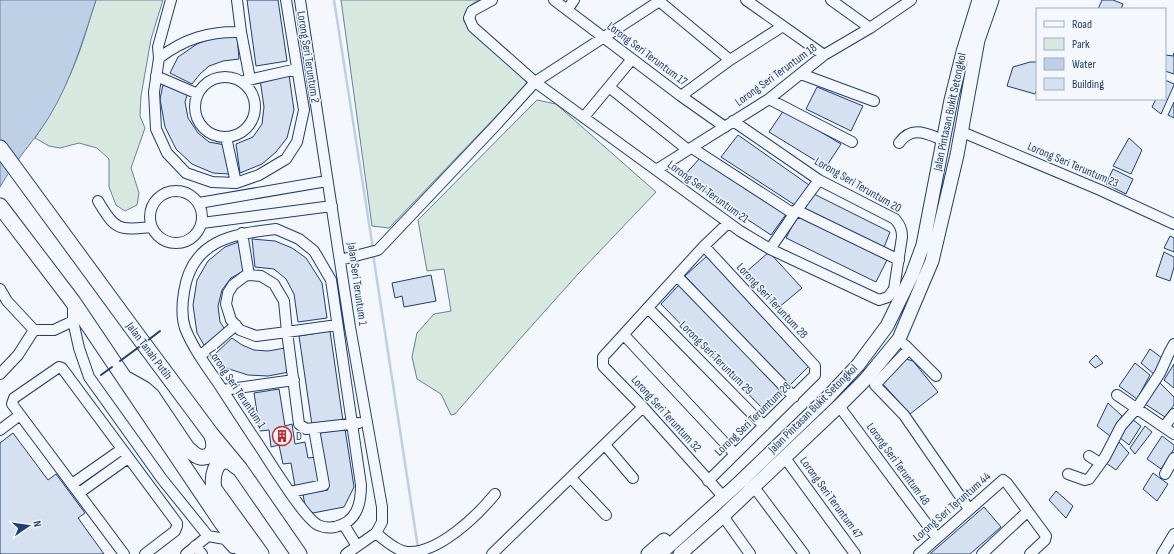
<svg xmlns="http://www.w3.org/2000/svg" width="1174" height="554" font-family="'Sofia Sans Condensed',sans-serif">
<rect width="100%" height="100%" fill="#f4f7fb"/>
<path fill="#d7e8df" stroke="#687fa3" d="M 96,0 L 163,0 L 151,39 L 141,96 L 140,116 L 145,128 L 131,168 L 139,193 L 137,205 L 125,211 L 116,205 L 109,187 L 109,159 L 97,148 L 79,143 L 60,148 L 49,146 L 35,138 C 53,111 69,81 80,50 C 86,34 90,17 96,0 Z
M 341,0 L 479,0 C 468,6 464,9 464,22 L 528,77 L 526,85 L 389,228 L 372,226 Z
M 537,100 L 556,104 L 656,192 L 578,274 L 519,340 L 455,414 L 451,415 L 441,394 L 417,379 L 412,357 L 417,333 L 434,314 L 451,311 L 444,269 L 427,271 L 418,220 Z"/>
<path fill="#bed0e5" stroke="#687fa3" d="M 0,0 L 96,0 C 83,40 71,81 49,117 C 34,141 14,162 0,187 Z"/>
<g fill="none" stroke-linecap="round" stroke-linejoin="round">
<path stroke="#bed0e5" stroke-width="2.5" d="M 334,0 L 373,249
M 373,254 L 418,548"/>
</g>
<path fill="#d5e0f0" stroke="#1d3f73" d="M 247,0 L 278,0 L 287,61 L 256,66 Z
M 1102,0 L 1113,0 L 1123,4 L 1121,9 L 1098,9 Z
M 237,35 L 239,59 L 223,61 L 209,66 L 200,74 L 192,84 L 170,73 L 178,57 L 197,44 L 215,37 Z
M 1174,53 L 1174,74 L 1165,71 L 1165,58 L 1166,55 L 1173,56 Z
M 1030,62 L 1037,62 L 1037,89 L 1035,94 L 1007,86 L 1013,67 Z
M 289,75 L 294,110 L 287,138 L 276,152 L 262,164 L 240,173 L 236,144 L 253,137 L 262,124 L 264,107 L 260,79 Z
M 1165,80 L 1174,84 L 1174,85 L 1161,114 L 1152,107 L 1156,99 L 1165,99 Z
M 163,85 L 188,92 L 185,102 L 188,118 L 198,133 L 209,142 L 225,145 L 229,174 L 213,173 L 192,164 L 176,149 L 165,127 L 160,99 Z
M 817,87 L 863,106 L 851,131 L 806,109 Z
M 1174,102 L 1174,118 L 1168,115 Z
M 784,110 L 841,144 L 826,167 L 769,132 Z
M 738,135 L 809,185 L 795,205 L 721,157 Z
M 1129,138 L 1142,150 L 1131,174 L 1113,166 Z
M 700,158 L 787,213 L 771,235 L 683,177 Z
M 1113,169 L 1133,179 L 1126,194 L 1106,184 Z
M 814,194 L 890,232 L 883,250 L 804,210 Z
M 797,216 L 887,260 L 876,282 L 786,238 Z
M 1170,236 L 1174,238 L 1174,252 L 1164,248 Z
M 252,239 L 275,241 L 292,248 L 306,258 L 322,283 L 327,318 L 298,322 L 294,294 L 286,279 L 274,269 L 255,267 Z
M 241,241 L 245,270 L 231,278 L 222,290 L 218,306 L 220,322 L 226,331 L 204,345 L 197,333 L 193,305 L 197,280 L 208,261 L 225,247 Z
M 769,252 L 802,288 L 778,308 L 745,273 Z
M 1164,252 L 1174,257 L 1174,267 L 1170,281 L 1156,276 Z
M 708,255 L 809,366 L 789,386 L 685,276 Z
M 431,275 L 436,301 L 404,307 L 402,296 L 395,298 L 392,283 Z
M 679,285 L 781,391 L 762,408 L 661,304 Z
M 330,331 L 343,421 L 312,425 L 299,336 Z
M 232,338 L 242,345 L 254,350 L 268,351 L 285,348 L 289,372 L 268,376 L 248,375 L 226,368 L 214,355 Z
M 1150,349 L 1162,358 L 1155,375 L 1141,363 Z
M 1096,355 L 1103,363 L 1095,368 L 1089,362 Z
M 906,359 L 913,361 L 938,392 L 910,414 L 882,383 Z
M 1135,363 L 1150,375 L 1137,399 L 1119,386 Z
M 1174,364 L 1174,388 L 1164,380 Z
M 1160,383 L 1174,397 L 1174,405 L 1165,417 L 1145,404 Z
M 279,389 L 285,426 L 292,424 L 295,444 L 305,442 L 308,458 L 317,457 L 321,482 L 295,486 L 291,463 L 283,464 L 279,445 L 271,447 L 269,430 L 260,431 L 254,393 Z
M 1108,403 L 1122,416 L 1110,436 L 1097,426 Z
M 1132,419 L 1141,426 L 1129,445 L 1119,437 Z
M 1145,426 L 1152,432 L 1135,454 L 1130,448 Z
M 345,429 L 354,487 L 344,507 L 313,513 L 305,506 L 303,494 L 328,490 L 320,433 Z
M 13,433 L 48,480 L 56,474 L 85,513 L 78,518 L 104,554 L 0,554 L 0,443 Z
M 1162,436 L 1174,445 L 1174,449 L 1161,469 L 1147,459 Z
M 1119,442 L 1129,453 L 1116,470 L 1106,463 Z
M 1153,473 L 1168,484 L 1157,501 L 1143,489 Z
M 1056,491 L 1073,506 L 1066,518 L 1049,500 Z
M 984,507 L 1001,527 L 970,554 L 930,554 Z"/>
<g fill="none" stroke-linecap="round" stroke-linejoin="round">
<g stroke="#1d3f73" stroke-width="12">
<path id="minor" d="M 171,0 L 158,47 L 159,58 L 154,92 L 156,129 L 167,153 L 186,173 L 212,182 L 236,183 L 259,175 L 286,159 L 297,142 L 304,110 L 286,0
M 237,0 L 241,32 L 250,79
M 300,0 L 350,327 L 382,507 L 382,522 L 376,533 L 346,554
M 492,0 L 472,11 L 469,18 L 473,27 L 535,82 L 740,231 L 770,249 L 879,300 L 888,297 L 894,289 L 902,237 C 902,229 900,225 895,219 L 819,180 L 733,121
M 554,0 L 681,96 L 725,127
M 746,0 L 824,55
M 831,0 L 870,28
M 659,1 L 730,60
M 567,10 L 574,0
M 159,58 C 184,39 209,31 241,32
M 801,74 L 874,101
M 156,76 L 198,94
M195 107a30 30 0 1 1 60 0a30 30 0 1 1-60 0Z
M 244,81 L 297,69
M 609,87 L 688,150
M 681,96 L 730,60 L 783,26
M 769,99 L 852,142
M 584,117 L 632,59
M 962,132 L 1100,190 L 1174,224
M 226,137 L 236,183
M 899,143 C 912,125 927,134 943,140
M 692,148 L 794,214
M 656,170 L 769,99 L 824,55 L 870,28 L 911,0
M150 217a26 26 0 1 1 52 0a26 26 0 1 1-52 0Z
M 98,201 C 116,231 118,230 152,227
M 199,203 L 327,181
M 796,210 L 899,260
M 202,223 L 332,206
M 276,229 L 299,239 L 314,251 L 331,280 L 361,485 C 361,504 357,522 335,527 C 329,528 324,528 318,525 C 303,518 264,452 252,435 C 240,417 228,398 216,380 C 204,363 192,346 185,328 C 181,316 182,304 184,292 C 192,240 232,234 276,229 Z
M 242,233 L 249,275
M 704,246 L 815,366 L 815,375 L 708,481
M 770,249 L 794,214 L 819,180
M 340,260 L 378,250 L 497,124 L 535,82 L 661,0
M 677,276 L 794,397
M 0,289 L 7,301 L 34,330 L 54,330 L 73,321
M 73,303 L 73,321 L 79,348 L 89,377 L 162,479 L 208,536 L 225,539 L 233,548
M 648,308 L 764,426
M 337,325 L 287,332 L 256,336 L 240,330 L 231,320 L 226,304 L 228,293 L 233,285 L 245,276 L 249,275 L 261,276 L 274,284 L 284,301 L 287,332 L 299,424 L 306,429 L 359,423
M 624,335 L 735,454
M 905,345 L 936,376
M 909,349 L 875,385 L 904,415 L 969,509
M 200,356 L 236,325
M 0,374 L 18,355 L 34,330
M 223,390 L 294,380
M 1117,395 L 1174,434
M 839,406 L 937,538
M 1164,427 L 1174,414
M 0,430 L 20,415
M 605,445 L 633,478
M 1089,456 L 1100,463
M 785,458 L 855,554
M 1068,474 L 1085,480 L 1089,479 L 1105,457 L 1121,426 L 1137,408 L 1160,373 L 1169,353 L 1174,344
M 1165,474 L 1174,458
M 571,478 L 606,515
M 72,484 L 122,449
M 754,487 L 804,554
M 290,492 L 324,485 L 314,429
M 79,493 L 128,458
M 720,493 L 643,407 L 603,366 L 603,357 L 704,246 L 728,223
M 723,516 L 750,554
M 344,525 L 357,546
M 376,533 C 384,540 397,551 407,552 C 438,554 477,516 495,494
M 195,546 L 202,554
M 124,554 L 12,404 L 14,398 L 59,367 L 62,368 L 177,523 L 177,526 L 175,531 L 145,554
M 186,554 L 208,536
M 492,554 L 643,407
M 919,554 L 1003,480 L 1007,483 L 1046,536 L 1045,540 L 1030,554
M 982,554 L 1027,512
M 1162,554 L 1174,534"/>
</g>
<g stroke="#1d3f73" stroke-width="15">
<path id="major" d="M 648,554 L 664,540
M 660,554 L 741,481 L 827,398 L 858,365 L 887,326 L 912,275 L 923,245 L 951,100 L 963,52 L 979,0
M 680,554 L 723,516 L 839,406 L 866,379 L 899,339 L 932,261 L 957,155 L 978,40 L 992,0"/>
</g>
<g stroke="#1d3f73" stroke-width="17">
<path id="highway" d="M 0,148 L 135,332 L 211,434 L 240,469 L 299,554
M 0,206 L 73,302 L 222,523 L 245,554
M 128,380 L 144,389 L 152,396 L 187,448 C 191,451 195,456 200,457 C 215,459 216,444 211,434
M 239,468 C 236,467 233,464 231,462 C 214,456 212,479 214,489 L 261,554"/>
</g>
<use href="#minor" stroke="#f4f7fb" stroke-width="10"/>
<use href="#major" stroke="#f4f7fb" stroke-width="13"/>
<use href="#highway" stroke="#f4f7fb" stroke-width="15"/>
<path stroke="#1d3f73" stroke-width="2" d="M 147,341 L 160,331
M 120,361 L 139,347
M 101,375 L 112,367"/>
</g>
<defs>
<g id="building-ring" transform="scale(1)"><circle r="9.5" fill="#f4f7fb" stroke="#c62828" stroke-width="1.5"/><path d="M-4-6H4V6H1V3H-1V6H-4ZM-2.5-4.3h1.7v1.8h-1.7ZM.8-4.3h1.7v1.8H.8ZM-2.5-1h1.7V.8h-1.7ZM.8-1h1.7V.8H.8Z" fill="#c62828"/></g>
</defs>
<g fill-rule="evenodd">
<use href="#building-ring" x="282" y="436"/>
</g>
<g text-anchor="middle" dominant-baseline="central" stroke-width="3" stroke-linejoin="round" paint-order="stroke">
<g font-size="12" fill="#1d3f73" stroke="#f4f7fb">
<text transform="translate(647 54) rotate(37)">Lorong Seri Teruntum 17</text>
<text transform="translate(308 57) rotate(81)">Lorong Seri Teruntum 2</text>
<text transform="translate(776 75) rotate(-36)">Lorong Seri Teruntum 18</text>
<text transform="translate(950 112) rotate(-78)">Jalan Pintasan Bukit Setongkol</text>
<text transform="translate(1073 165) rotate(23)">Lorong Seri Teruntum 23</text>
<text transform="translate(858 185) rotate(30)">Lorong Seri Teruntum 20</text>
<text transform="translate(708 192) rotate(36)">Lorong Seri Teruntum 21</text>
<text transform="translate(357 284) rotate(82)">Jalan Seri Teruntum 1</text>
<text transform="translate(772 301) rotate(47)">Lorong Seri Teruntum 28</text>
<text transform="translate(149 351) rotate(53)">Jalan Tanah Putih</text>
<text transform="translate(716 358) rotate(45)">Lorong Seri Teruntum 29</text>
<text transform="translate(237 389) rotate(56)">Lorong Seri Teruntum 1</text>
<text transform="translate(813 409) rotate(-45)">Jalan Pintasan Bukit Setongkol</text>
<text transform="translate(666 414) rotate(48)">Lorong Seri Teruntum 32</text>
<text transform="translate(753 419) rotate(-44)">Lorong Seri Terumtum 28</text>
<text transform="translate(898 464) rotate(54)">Lorong Seri Teruntum 48</text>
<text transform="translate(831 498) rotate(54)">Lorong Seri Teruntum 47</text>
<text transform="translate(952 507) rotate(-41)">Lorong Seri Teruntum 44</text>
</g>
<g font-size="12" fill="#1d3f73" stroke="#f4f7fb" text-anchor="start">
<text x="296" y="436">D</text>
</g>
</g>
<rect x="1036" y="8" width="130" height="92" fill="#f4f7fb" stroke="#9eadc5"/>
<rect x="1044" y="21" width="20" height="6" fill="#f4f7fb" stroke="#9eadc5"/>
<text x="1072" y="28" font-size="12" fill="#1d3f73">Road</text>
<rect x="1044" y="38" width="20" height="12" fill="#d7e8df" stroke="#9eadc5"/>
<text x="1072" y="48" font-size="12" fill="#1d3f73">Park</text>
<rect x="1044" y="58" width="20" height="12" fill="#bed0e5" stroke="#9eadc5"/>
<text x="1072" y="68" font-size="12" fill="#1d3f73">Water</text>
<rect x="1044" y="78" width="20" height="12" fill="#d5e0f0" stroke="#9eadc5"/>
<text x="1072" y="88" font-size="12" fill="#1d3f73">Building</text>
<g transform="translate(28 526) rotate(77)" stroke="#f4f7fb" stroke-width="3" paint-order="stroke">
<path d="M0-3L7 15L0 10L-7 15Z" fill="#1d3f73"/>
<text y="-6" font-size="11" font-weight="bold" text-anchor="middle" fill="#1d3f73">N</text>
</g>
</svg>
